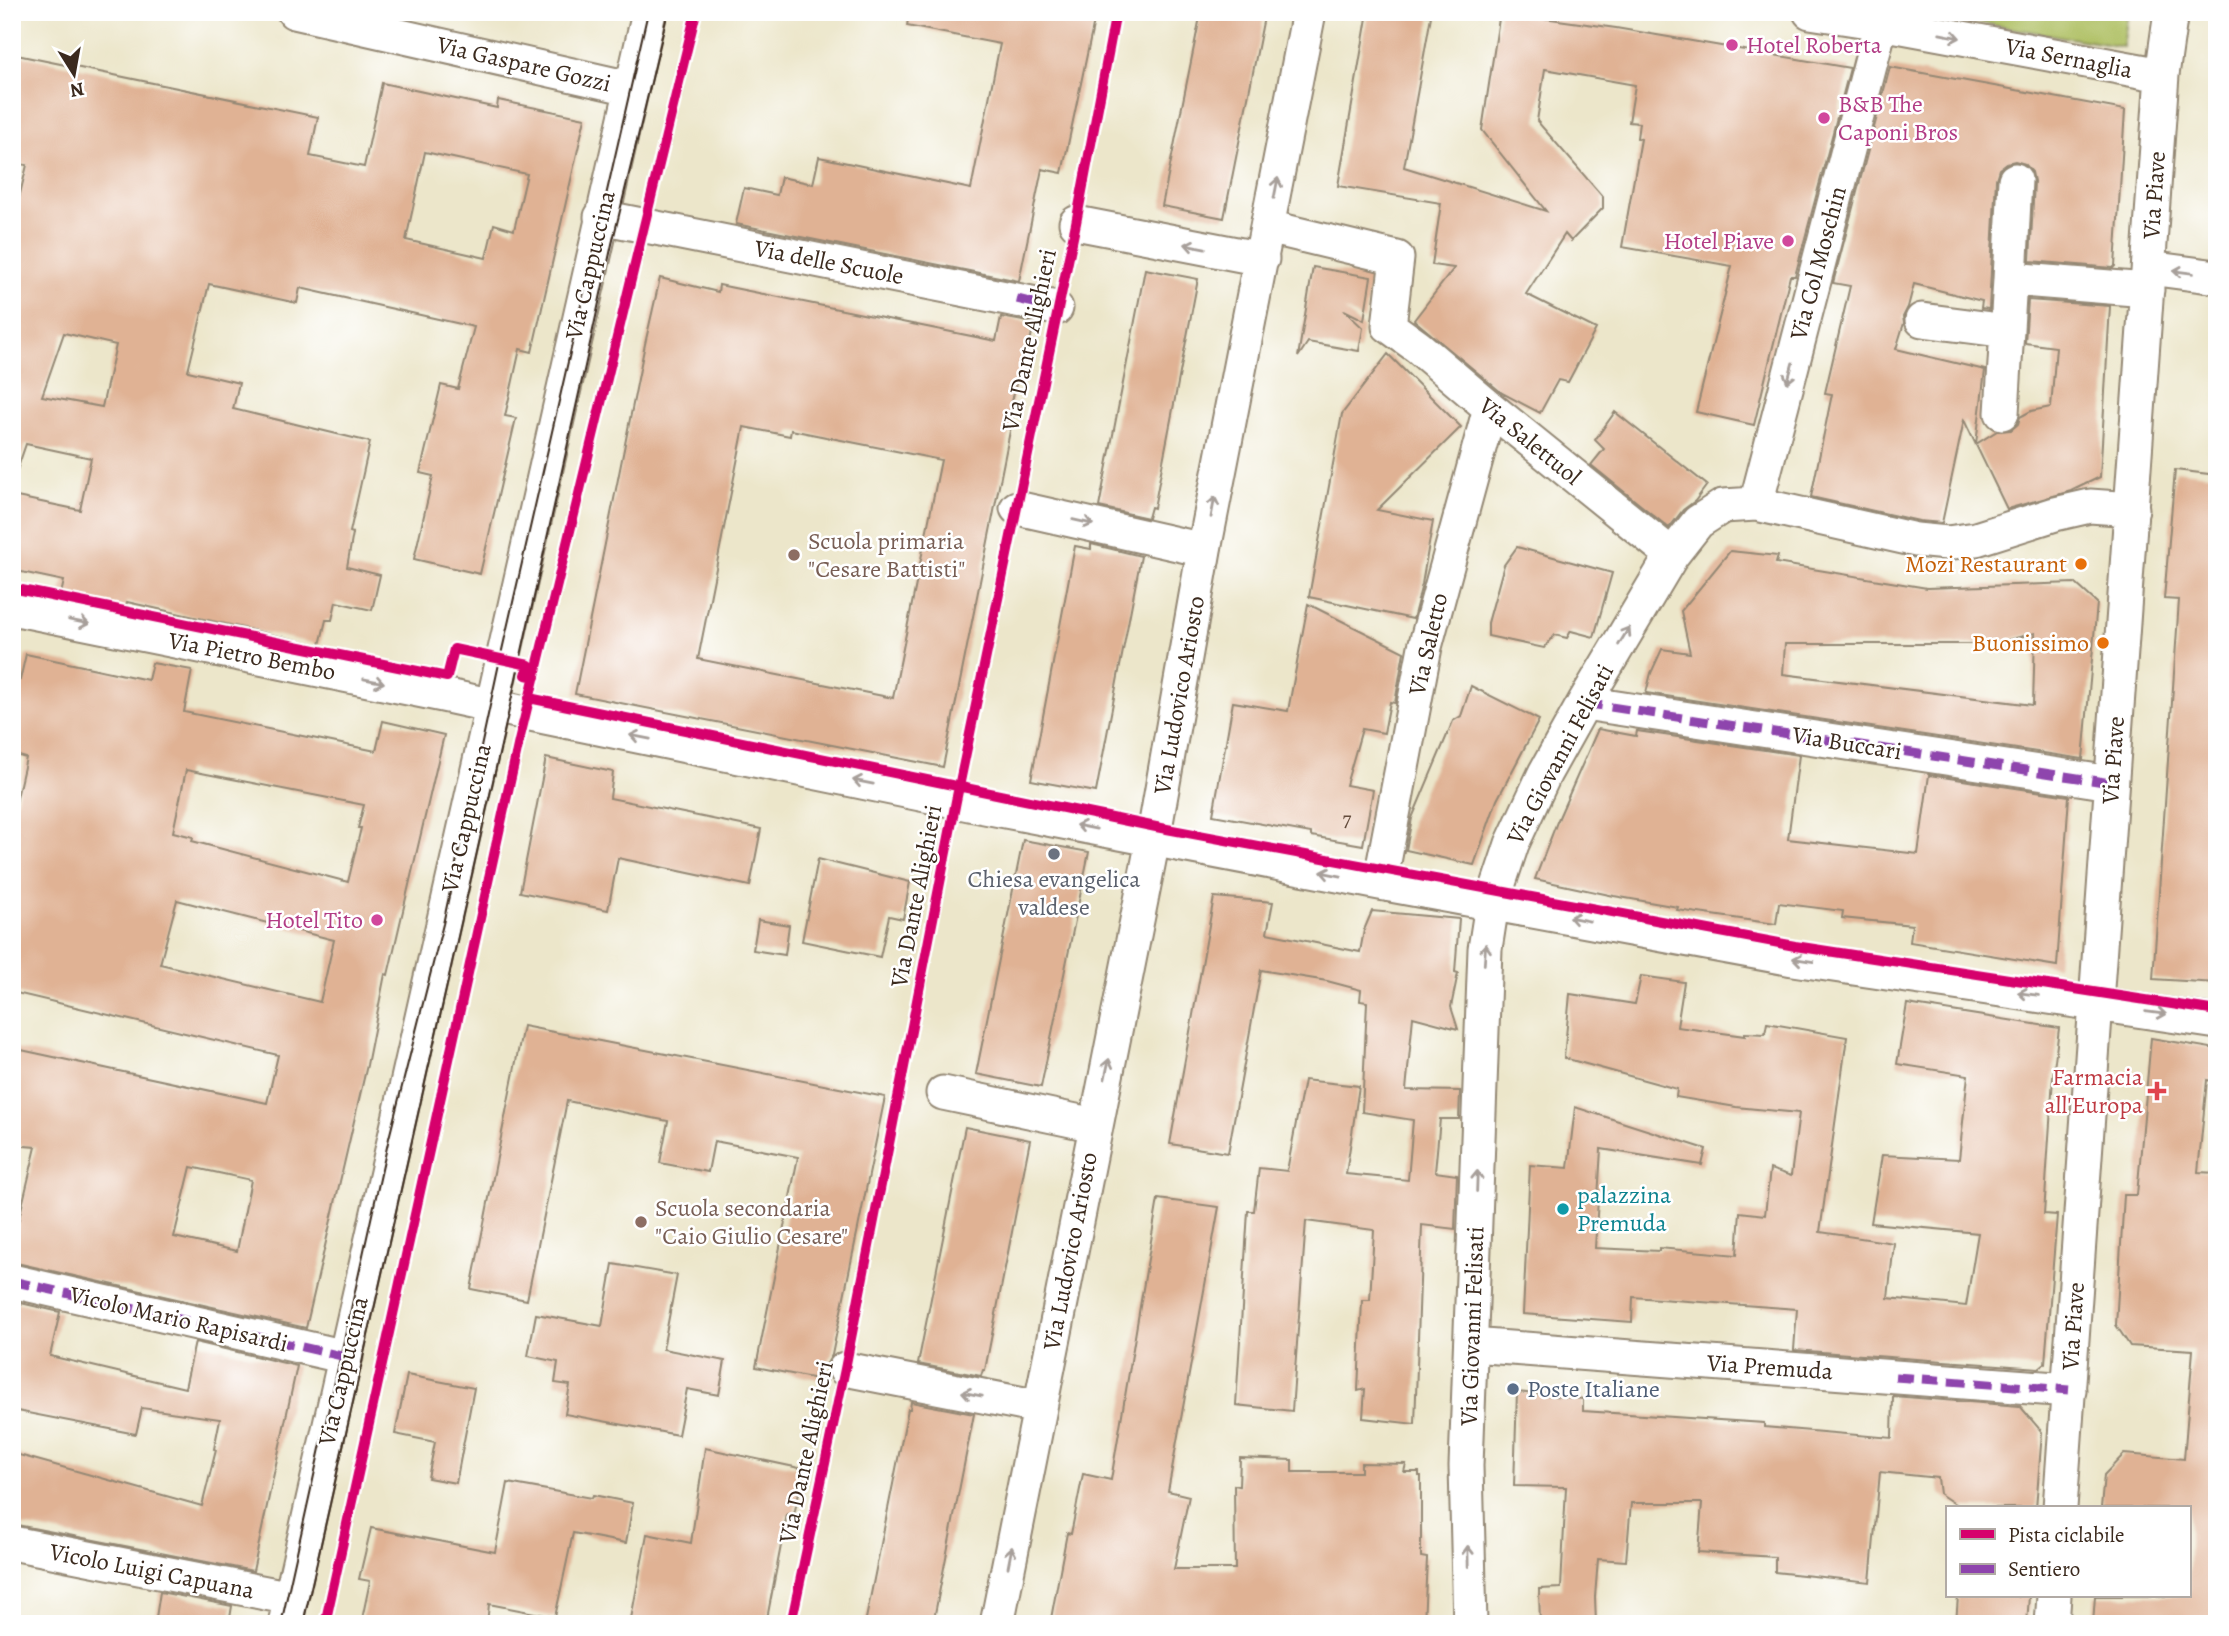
<svg xmlns="http://www.w3.org/2000/svg" width="2229" height="1636" font-family="Alegreya,serif">
<rect width="100%" height="100%" fill="#fff"/>
<filter id="ink" filterUnits="userSpaceOnUse"><feTurbulence type="fractalNoise" baseFrequency=".0143" numOctaves="2"/><feDisplacementMap in="SourceGraphic" scale="14" xChannelSelector="R" yChannelSelector="G"/><feConvolveMatrix kernelMatrix="1 2 1 2 8 2 1 2 1" color-interpolation-filters="sRGB"/></filter>
<filter id="wash" filterUnits="userSpaceOnUse"><feTurbulence type="fractalNoise" baseFrequency=".00686" numOctaves="4" result="noise"/><feDisplacementMap in="SourceGraphic" scale="28" xChannelSelector="R" yChannelSelector="G"/><feGaussianBlur stdDeviation="1.57" result="paint"/><feColorMatrix in="noise" values="0 0 0 0 0 0 0 0 0 0 0 0 0 0 0 0 0 1.4 0 .05"/><feComposite in="paint" operator="in"/></filter>
<g filter="url(#wash)">
<rect width="100%" height="100%" fill="#ece6ca"/>
<path fill="#aebf62" stroke="#747440" stroke-width="2" d="M 1965,12 L 2128,12 L 2123,47 L 1980,23 L 1964,22 Z"/>
<g id="blocks">
<path fill="#e0b294" fill-rule="evenodd" d="M 909,12 L 1096,12 L 1062,173 L 1042,169 L 1019,281 L 736,224 L 744,188 L 777,195 L 781,177 L 813,184 L 819,157 L 971,189 L 1000,44 L 907,26 Z
M 1201,12 L 1265,12 L 1224,218 L 1162,206 Z
M 1368,12 L 1409,12 L 1431,16 L 1404,167 L 1546,211 L 1482,130 L 1500,12 L 1616,28 L 1850,68 L 1795,276 L 1790,276 L 1754,425 L 1696,412 L 1732,266 L 1622,247 L 1641,139 L 1637,138 L 1639,123 L 1629,122 L 1635,85 L 1545,69 L 1537,121 L 1603,197 L 1603,208 L 1571,241 L 1565,234 L 1526,294 L 1596,329 L 1568,382 L 1558,380 L 1540,413 L 1502,393 L 1414,320 L 1454,268 L 1432,265 L 1441,203 L 1338,186 Z
M 12,54 L 318,117 L 310,156 L 364,167 L 382,83 L 497,108 L 498,100 L 585,118 L 532,352 L 520,349 L 505,416 L 516,418 L 480,574 L 414,559 L 433,476 L 420,473 L 441,385 L 458,389 L 474,327 L 300,288 L 297,303 L 209,284 L 188,371 L 239,383 L 233,409 L 370,442 L 350,532 L 353,533 L 347,567 L 380,575 L 372,610 L 336,602 L 332,620 L 326,620 L 320,645 L 127,602 L 125,609 L 61,594 L 64,581 L 12,570 L 12,496 L 80,510 L 91,458 L 26,444 L 17,470 L 12,469 L 12,227 L 27,165 L 12,163 ZM 425,152 L 527,174 L 514,230 L 494,224 L 486,258 L 406,240 ZM 64,333 L 116,345 L 102,407 L 42,396 Z
M 1890,67 L 2125,110 L 2115,266 L 2113,268 L 2030,261 L 2034,181 L 2032,172 L 2025,164 L 2015,161 L 2007,163 L 1999,169 L 1996,179 L 1989,309 L 1981,308 L 1982,301 L 1914,284 L 1908,307 L 1903,317 L 1904,323 L 1896,349 L 1985,370 L 1976,444 L 1997,431 L 2011,430 L 2018,424 L 2020,417 L 2031,411 L 2051,407 L 2056,347 L 2025,343 L 2028,300 L 2110,306 L 2100,477 L 2071,491 L 2007,509 L 1964,420 L 1942,523 L 1919,521 L 1811,497 L 1832,394 L 1825,393 L 1850,286 L 1833,283 Z
M 1313,267 L 1371,277 L 1364,320 L 1344,310 L 1363,328 L 1359,351 L 1308,342 L 1298,357 Z
M 1145,269 L 1198,279 L 1154,508 L 1151,507 L 1148,518 L 1099,507 Z
M 660,278 L 718,292 L 719,285 L 996,341 L 1001,317 L 1034,323 L 1028,351 L 1023,350 L 1009,416 L 1013,416 L 943,767 L 575,694 L 645,344 ZM 744,427 L 790,436 L 791,430 L 941,460 L 893,698 L 698,659 Z
M 1388,354 L 1461,427 L 1377,510 L 1433,521 L 1422,584 L 1413,619 L 1309,597 L 1342,414 Z
M 1615,412 L 1707,485 L 1695,501 L 1683,510 L 1669,528 L 1591,465 L 1604,449 L 1595,440 Z
M 2175,470 L 2217,475 L 2217,983 L 2153,979 L 2179,600 L 2164,599 Z
M 1091,544 L 1141,556 L 1096,792 L 1031,780 L 1075,546 L 1091,549 Z
M 1517,547 L 1612,573 L 1594,637 L 1571,631 L 1567,638 L 1555,635 L 1544,648 L 1488,636 L 1488,623 L 1504,565 Z
M 1730,551 L 1778,556 L 1776,563 L 1927,588 L 2075,583 L 2097,603 L 2083,759 L 1646,693 L 1651,673 L 1662,649 L 1690,653 L 1681,611 ZM 2035,633 L 2033,705 L 1783,674 L 1785,644 L 1992,644 Z
M 1308,604 L 1404,652 L 1395,703 L 1390,702 L 1384,733 L 1362,729 L 1346,785 L 1373,790 L 1363,845 L 1311,836 L 1311,833 L 1213,815 L 1233,702 L 1288,711 Z
M 26,654 L 148,680 L 152,663 L 192,670 L 184,712 L 376,751 L 383,721 L 444,735 L 388,975 L 385,974 L 367,1065 L 306,1328 L 12,1262 L 12,1248 L 36,1147 L 12,1145 L 12,1048 L 267,1103 L 278,1055 L 12,992 L 12,820 L 26,758 L 12,754 L 12,678 L 20,680 ZM 186,770 L 364,805 L 358,828 L 361,828 L 348,882 L 192,841 L 193,837 L 173,832 ZM 177,900 L 334,940 L 320,1002 L 160,964 ZM 191,1167 L 251,1180 L 237,1251 L 174,1237 Z
M 1471,686 L 1539,720 L 1497,800 L 1474,865 L 1406,850 L 1412,818 L 1453,721 L 1461,716 Z
M 1598,729 L 1636,736 L 1637,731 L 1799,755 L 1788,839 L 1918,854 L 1929,775 L 2069,796 L 2057,966 L 1910,942 L 1912,925 L 1842,918 L 1843,911 L 1779,903 L 1776,924 L 1677,910 L 1678,907 L 1614,896 L 1535,879 L 1557,822 Z
M 546,758 L 613,772 L 610,798 L 761,829 L 750,886 L 618,858 L 608,910 L 520,892 Z
M 1023,840 L 1089,852 L 1041,1087 L 976,1074 Z
M 818,859 L 910,882 L 903,919 L 889,916 L 880,957 L 802,941 Z
M 1214,897 L 1273,902 L 1267,933 L 1360,952 L 1364,930 L 1372,911 L 1459,919 L 1455,972 L 1458,973 L 1451,1007 L 1458,1029 L 1413,1017 L 1406,1090 L 1460,1091 L 1459,1119 L 1440,1119 L 1435,1172 L 1457,1175 L 1455,1229 L 1422,1225 L 1415,1424 L 1363,1418 L 1365,1389 L 1358,1391 L 1362,1300 L 1370,1300 L 1374,1230 L 1306,1221 L 1292,1411 L 1236,1405 L 1248,1211 L 1254,1211 L 1259,1168 L 1287,1171 L 1304,1080 L 1359,1086 L 1346,1174 L 1408,1180 L 1413,1120 L 1362,1112 L 1367,1002 L 1360,1001 L 1361,990 L 1327,981 L 1261,970 L 1228,1153 L 1170,1144 Z
M 758,920 L 789,925 L 785,955 L 753,950 Z
M 1641,976 L 1684,982 L 1677,1027 L 1745,1036 L 1745,1033 L 1765,1034 L 1767,1023 L 1847,1037 L 1820,1232 L 1894,1243 L 1888,1298 L 1966,1306 L 1978,1233 L 1871,1223 L 1882,1155 L 1959,1159 L 1968,1075 L 1897,1064 L 1907,1004 L 2059,1028 L 2053,1077 L 2044,1214 L 2057,1215 L 2045,1363 L 2039,1368 L 1794,1350 L 1797,1309 L 1633,1297 L 1632,1322 L 1523,1314 L 1530,1165 L 1568,1168 L 1575,1107 L 1706,1149 L 1702,1165 L 1601,1149 L 1595,1248 L 1659,1251 L 1659,1248 L 1737,1255 L 1740,1212 L 1765,1215 L 1770,1169 L 1791,1176 L 1799,1113 L 1736,1107 L 1676,1097 L 1677,1089 L 1564,1058 L 1570,994 L 1635,1004 Z
M 523,1026 L 885,1097 L 832,1355 L 826,1365 L 827,1381 L 756,1367 L 798,1157 L 714,1141 L 708,1172 L 660,1163 L 668,1121 L 567,1101 L 527,1300 L 471,1289 Z
M 2151,1038 L 2217,1049 L 2217,1082 L 2207,1080 L 2198,1172 L 2217,1173 L 2217,1624 L 2093,1624 L 2095,1596 L 2189,1596 L 2189,1508 L 2101,1508 L 2104,1475 L 2124,1454 L 2184,1459 L 2193,1350 L 2130,1346 L 2116,1325 L 2124,1195 L 2137,1195 Z
M 965,1127 L 1030,1140 L 985,1370 L 983,1370 L 981,1376 L 918,1364 Z
M 1158,1199 L 1219,1207 L 1168,1491 L 1189,1496 L 1174,1569 L 1235,1569 L 1234,1485 L 1239,1486 L 1240,1458 L 1292,1460 L 1292,1472 L 1361,1472 L 1361,1463 L 1406,1464 L 1404,1472 L 1419,1472 L 1419,1476 L 1421,1476 L 1421,1557 L 1427,1558 L 1424,1624 L 1050,1624 L 1067,1533 L 1071,1534 L 1083,1474 L 1111,1480 Z
M 613,1264 L 677,1275 L 663,1349 L 725,1361 L 719,1395 L 687,1389 L 678,1435 L 565,1414 L 570,1385 L 555,1383 L 558,1362 L 528,1356 L 536,1314 L 602,1326 Z
M 12,1301 L 60,1312 L 50,1356 L 185,1388 L 195,1342 L 297,1366 L 253,1571 L 12,1524 L 12,1453 L 202,1506 L 216,1450 L 214,1449 L 220,1419 L 142,1408 L 136,1434 L 12,1410 Z
M 407,1375 L 474,1388 L 456,1483 L 428,1478 L 435,1442 L 395,1434 Z
M 1517,1392 L 1583,1399 L 1583,1411 L 1764,1423 L 1764,1427 L 1892,1438 L 1893,1396 L 2020,1406 L 2042,1432 L 2036,1508 L 1961,1508 L 1940,1494 L 1938,1478 L 1880,1472 L 1870,1582 L 1775,1572 L 1775,1557 L 1698,1552 L 1702,1503 L 1631,1503 L 1626,1561 L 1598,1559 L 1595,1597 L 1596,1624 L 1540,1624 L 1539,1589 L 1561,1588 L 1566,1487 L 1514,1486 Z
M 911,1402 L 974,1414 L 933,1624 L 865,1624 L 908,1409 L 910,1409 Z
M 705,1448 L 804,1469 L 794,1515 L 787,1514 L 766,1624 L 630,1624 L 647,1534 L 691,1543 Z
M 508,1483 L 592,1498 L 593,1495 L 633,1503 L 626,1543 L 573,1533 L 555,1617 L 489,1604 L 487,1624 L 361,1624 L 370,1581 L 359,1579 L 371,1528 L 495,1552 Z
M 160,1592 L 232,1606 L 229,1624 L 155,1624 Z
M 1958,1596 L 2029,1596 L 2027,1624 L 1956,1624 Z"/>
</g>
</g>
<g filter="url(#ink)">
<use href="#blocks" fill-opacity="0" stroke="#948874" stroke-width="2"/>
<g fill="none" stroke-linecap="round" stroke-linejoin="round">
<g stroke="#948874" stroke-width="37">
<path id="minor" d="M 294,12 L 630,88
M 1810,12 L 1881,23 L 2162,75
M 601,217 L 1056,308
M 1076,223 L 1262,259
M 1268,227 L 1397,258 L 1389,326 L 1418,347 L 1490,408 L 1672,555
M 2149,268 L 2217,277
M 2010,279 L 2015,180
M 1922,320 L 2007,331
M 2002,413 L 2010,279 L 2147,290
M 1756,504 L 1881,23
M 1017,508 L 1204,550
M 12,608 L 443,695 L 525,713 L 974,805 L 1380,883 L 1793,959 L 2217,1022
M 1584,703 L 2111,783
M 1380,883 L 1425,647 L 1490,408
M 943,1093 L 1095,1125
M 12,1281 L 346,1357
M 1471,1345 L 2069,1390
M 845,1369 L 1039,1407
M 2060,1508 L 2162,75 L 2171,12
M 12,1543 L 291,1598
M 285,1624 L 649,12
M 997,1624 L 1153,840 L 1204,550 L 1309,12
M 1470,1624 L 1466,1466 L 1485,949 L 1492,904 L 1512,844 L 1545,773 L 1584,703 L 1672,555 L 1698,522 L 1723,506 L 1756,504 L 1916,540 L 1947,543 L 1976,539 L 2055,514 L 2090,506 L 2132,509
M 2052,1624 L 2054,1596"/>
</g>
<use href="#minor" stroke="#fff" stroke-width="33"/>
<path stroke="#3b2a1e" stroke-width="2" d="M 281,1624 L 389,1138 L 443,924 L 500,659 L 648,12
M 303,1624 L 509,710 L 612,244 L 668,12"/>
<path stroke="#8e44ad" stroke-width="9" stroke-dasharray="18 9" stroke-linecap="butt" d="M 1017,299 L 1056,308
M 1584,703 L 2111,783
M 12,1281 L 346,1357
M 1895,1377 L 2069,1390"/>
<g stroke="#fff" stroke-width="15">
<path id="cycleway" d="M 12,588 L 447,677 L 454,649 L 529,665 L 526,675 L 535,677
M 529,698 L 1156,827 L 1795,946 L 2217,1011
M 325,1624 L 519,741 L 696,12
M 791,1624 L 845,1369 L 956,801 L 1076,223 L 1116,12"/>
</g>
<use href="#cycleway" stroke="#d6006c" stroke-width="10"/>
</g>
<defs><path id="oneway-shaft" d="M-6 0H5M1.5-3L5.5 0L1.5 3" fill="none" stroke-width="1.6" stroke-linecap="round" stroke-linejoin="round" transform="scale(1.75)"/></defs>
<g stroke="#a79f9a">
<use href="#oneway-shaft" transform="translate(1950 36) rotate(11)"/>
<use href="#oneway-shaft" transform="translate(1276 188) rotate(-79)"/>
<use href="#oneway-shaft" transform="translate(1195 246) rotate(-169)"/>
<use href="#oneway-shaft" transform="translate(2183 272) rotate(-172)"/>
<use href="#oneway-shaft" transform="translate(1790 373) rotate(105)"/>
<use href="#oneway-shaft" transform="translate(1213 507) rotate(-79)"/>
<use href="#oneway-shaft" transform="translate(1083 522) rotate(13)"/>
<use href="#oneway-shaft" transform="translate(79 622) rotate(11)"/>
<use href="#oneway-shaft" transform="translate(1624 636) rotate(-59)"/>
<use href="#oneway-shaft" transform="translate(374 681) rotate(11)"/>
<use href="#oneway-shaft" transform="translate(640 737) rotate(-169)"/>
<use href="#oneway-shaft" transform="translate(863 782) rotate(-169)"/>
<use href="#oneway-shaft" transform="translate(1086 827) rotate(-169)"/>
<use href="#oneway-shaft" transform="translate(1331 874) rotate(-169)"/>
<use href="#oneway-shaft" transform="translate(1579 919) rotate(-169)"/>
<use href="#oneway-shaft" transform="translate(1485 954) rotate(-86)"/>
<use href="#oneway-shaft" transform="translate(1803 960) rotate(-171)"/>
<use href="#oneway-shaft" transform="translate(2028 994) rotate(-172)"/>
<use href="#oneway-shaft" transform="translate(2156 1013) rotate(8)"/>
<use href="#oneway-shaft" transform="translate(1107 1069) rotate(-78)"/>
<use href="#oneway-shaft" transform="translate(1477 1181) rotate(-88)"/>
<use href="#oneway-shaft" transform="translate(972 1394) rotate(-169)"/>
<use href="#oneway-shaft" transform="translate(1468 1556) rotate(-91)"/>
<use href="#oneway-shaft" transform="translate(1010 1557) rotate(-79)"/>
</g>
</g>
<g fill="#d1479c" stroke="#fff" stroke-width="2.5">
<circle cx="1732" cy="45" r="7"/>
<circle cx="1824" cy="118" r="7"/>
<circle cx="1788" cy="241" r="7"/>
<circle cx="377" cy="920" r="7"/>
</g>
<g fill="#8d6e63" stroke="#fff" stroke-width="2.5">
<circle cx="794" cy="555" r="7"/>
<circle cx="641" cy="1222" r="7"/>
</g>
<g fill="#e8710a" stroke="#fff" stroke-width="2.5">
<circle cx="2081" cy="564" r="7"/>
<circle cx="2103" cy="643" r="7"/>
</g>
<circle fill="#6b7280" stroke="#fff" stroke-width="2.5" cx="1054" cy="854" r="7"/>
<path fill="#e0444e" stroke="#fff" stroke-width="2.5" d="M2153.5 1080.5h7v7h7v7h-7v7h-7v-7h-7v-7h7z"/>
<circle fill="#0f9aa8" stroke="#fff" stroke-width="2.5" cx="1563" cy="1209" r="7"/>
<circle fill="#5c6f8a" stroke="#fff" stroke-width="2.5" cx="1513" cy="1389" r="7"/>
<g text-anchor="middle" dominant-baseline="central" stroke-width="5" stroke-linejoin="round" paint-order="stroke">
<g font-size="21" fill="#644c3c">
<text x="1347" y="819">7</text>
</g>
<g font-size="24" fill="#b23c85" stroke="#fff" text-anchor="start">
<text x="1746" y="45">Hotel Roberta</text>
<text x="1838" y="104">B&amp;B The<tspan x="1838" dy="28">Caponi Bros</tspan></text>
<text x="1774" y="241" text-anchor="end">Hotel Piave</text>
<text x="363" y="920" text-anchor="end">Hotel Tito</text>
</g>
<g font-size="24" fill="#3b2a1e" stroke="#fff">
<text transform="translate(2069 58) rotate(11)">Via Sernaglia</text>
<text transform="translate(524 64) rotate(13)">Via Gaspare Gozzi</text>
<text transform="translate(2154 195) rotate(-86)">Via Piave</text>
<text transform="translate(829 262) rotate(11)">Via delle Scuole</text>
<text transform="translate(1818 263) rotate(-75)">Via Col Moschin</text>
<text transform="translate(590 265) rotate(-77)">Via Cappuccina</text>
<text transform="translate(1029 340) rotate(-78)">Via Dante Alighieri</text>
<text transform="translate(1530 441) rotate(39)">Via Salettuol</text>
<text transform="translate(1428 644) rotate(-77)">Via Saletto</text>
<text transform="translate(252 656) rotate(11)">Via Pietro Bembo</text>
<text transform="translate(1179 695) rotate(-80)">Via Ludovico Ariosto</text>
<text transform="translate(1847 743) rotate(9)">Via Buccari</text>
<text transform="translate(1560 754) rotate(-62)">Via Giovanni Felisati</text>
<text transform="translate(2113 760) rotate(-86)">Via Piave</text>
<text transform="translate(466 818) rotate(-77)">Via Cappuccina</text>
<text transform="translate(916 896) rotate(-79)">Via Dante Alighieri</text>
<text transform="translate(1070 1251) rotate(-79)">Via Ludovico Ariosto</text>
<text transform="translate(179 1319) rotate(13)">Vicolo Mario Rapisardi</text>
<text transform="translate(1472 1326) rotate(-88)">Via Giovanni Felisati</text>
<text transform="translate(2073 1326) rotate(-86)">Via Piave</text>
<text transform="translate(1770 1367) rotate(4)">Via Premuda</text>
<text transform="translate(343 1371) rotate(-77)">Via Cappuccina</text>
<text transform="translate(806 1452) rotate(-78)">Via Dante Alighieri</text>
<text transform="translate(152 1571) rotate(11)">Vicolo Luigi Capuana</text>
</g>
<g font-size="24" fill="#785e54" stroke="#fff" text-anchor="start">
<text x="808" y="541">Scuola primaria<tspan x="808" dy="28">"Cesare Battisti"</tspan></text>
<text x="655" y="1208">Scuola secondaria<tspan x="655" dy="28">"Caio Giulio Cesare"</tspan></text>
</g>
<g font-size="24" fill="#c56008" stroke="#fff" text-anchor="end">
<text x="2067" y="564">Mozi Restaurant</text>
<text x="2089" y="643">Buonissimo</text>
</g>
<g font-size="24" fill="#5b616d" stroke="#fff">
<text x="1054" y="879">Chiesa evangelica<tspan x="1054" dy="28">valdese</tspan></text>
</g>
<g font-size="24" fill="#be3a42" stroke="#fff" text-anchor="end">
<text x="2143" y="1077">Farmacia<tspan x="2143" dy="28">all'Europa</tspan></text>
</g>
<g font-size="24" fill="#0d838f" stroke="#fff" text-anchor="start">
<text x="1577" y="1195">palazzina<tspan x="1577" dy="28">Premuda</tspan></text>
</g>
<g font-size="24" fill="#4e5e75" stroke="#fff" text-anchor="start">
<text x="1527" y="1389">Poste Italiane</text>
</g>
</g>
<rect width="2229" height="1636" fill="none" stroke="#fff" stroke-width="42"/>
<rect x="1946" y="1506" width="245" height="91" fill="#ffffff" stroke="#b1aaa5" stroke-width="2"/>
<rect x="1960" y="1529" width="35" height="10" fill="#d6006c" stroke="#b1aaa5" stroke-width="2"/>
<text x="2008" y="1542" font-size="21" fill="#3b2a1e">Pista ciclabile</text>
<rect x="1960" y="1564" width="35" height="10" fill="#8e44ad" stroke="#b1aaa5" stroke-width="2"/>
<text x="2008" y="1576" font-size="21" fill="#3b2a1e">Sentiero</text>
<g transform="translate(74 74) rotate(169)" stroke="#ffffff" stroke-width="5" paint-order="stroke">
<path d="M0-5L12 26L0 18L-12 26Z" fill="#3b2a1e"/>
<text y="-10" font-size="19" font-weight="bold" text-anchor="middle" fill="#3b2a1e">N</text>
</g>
</svg>
